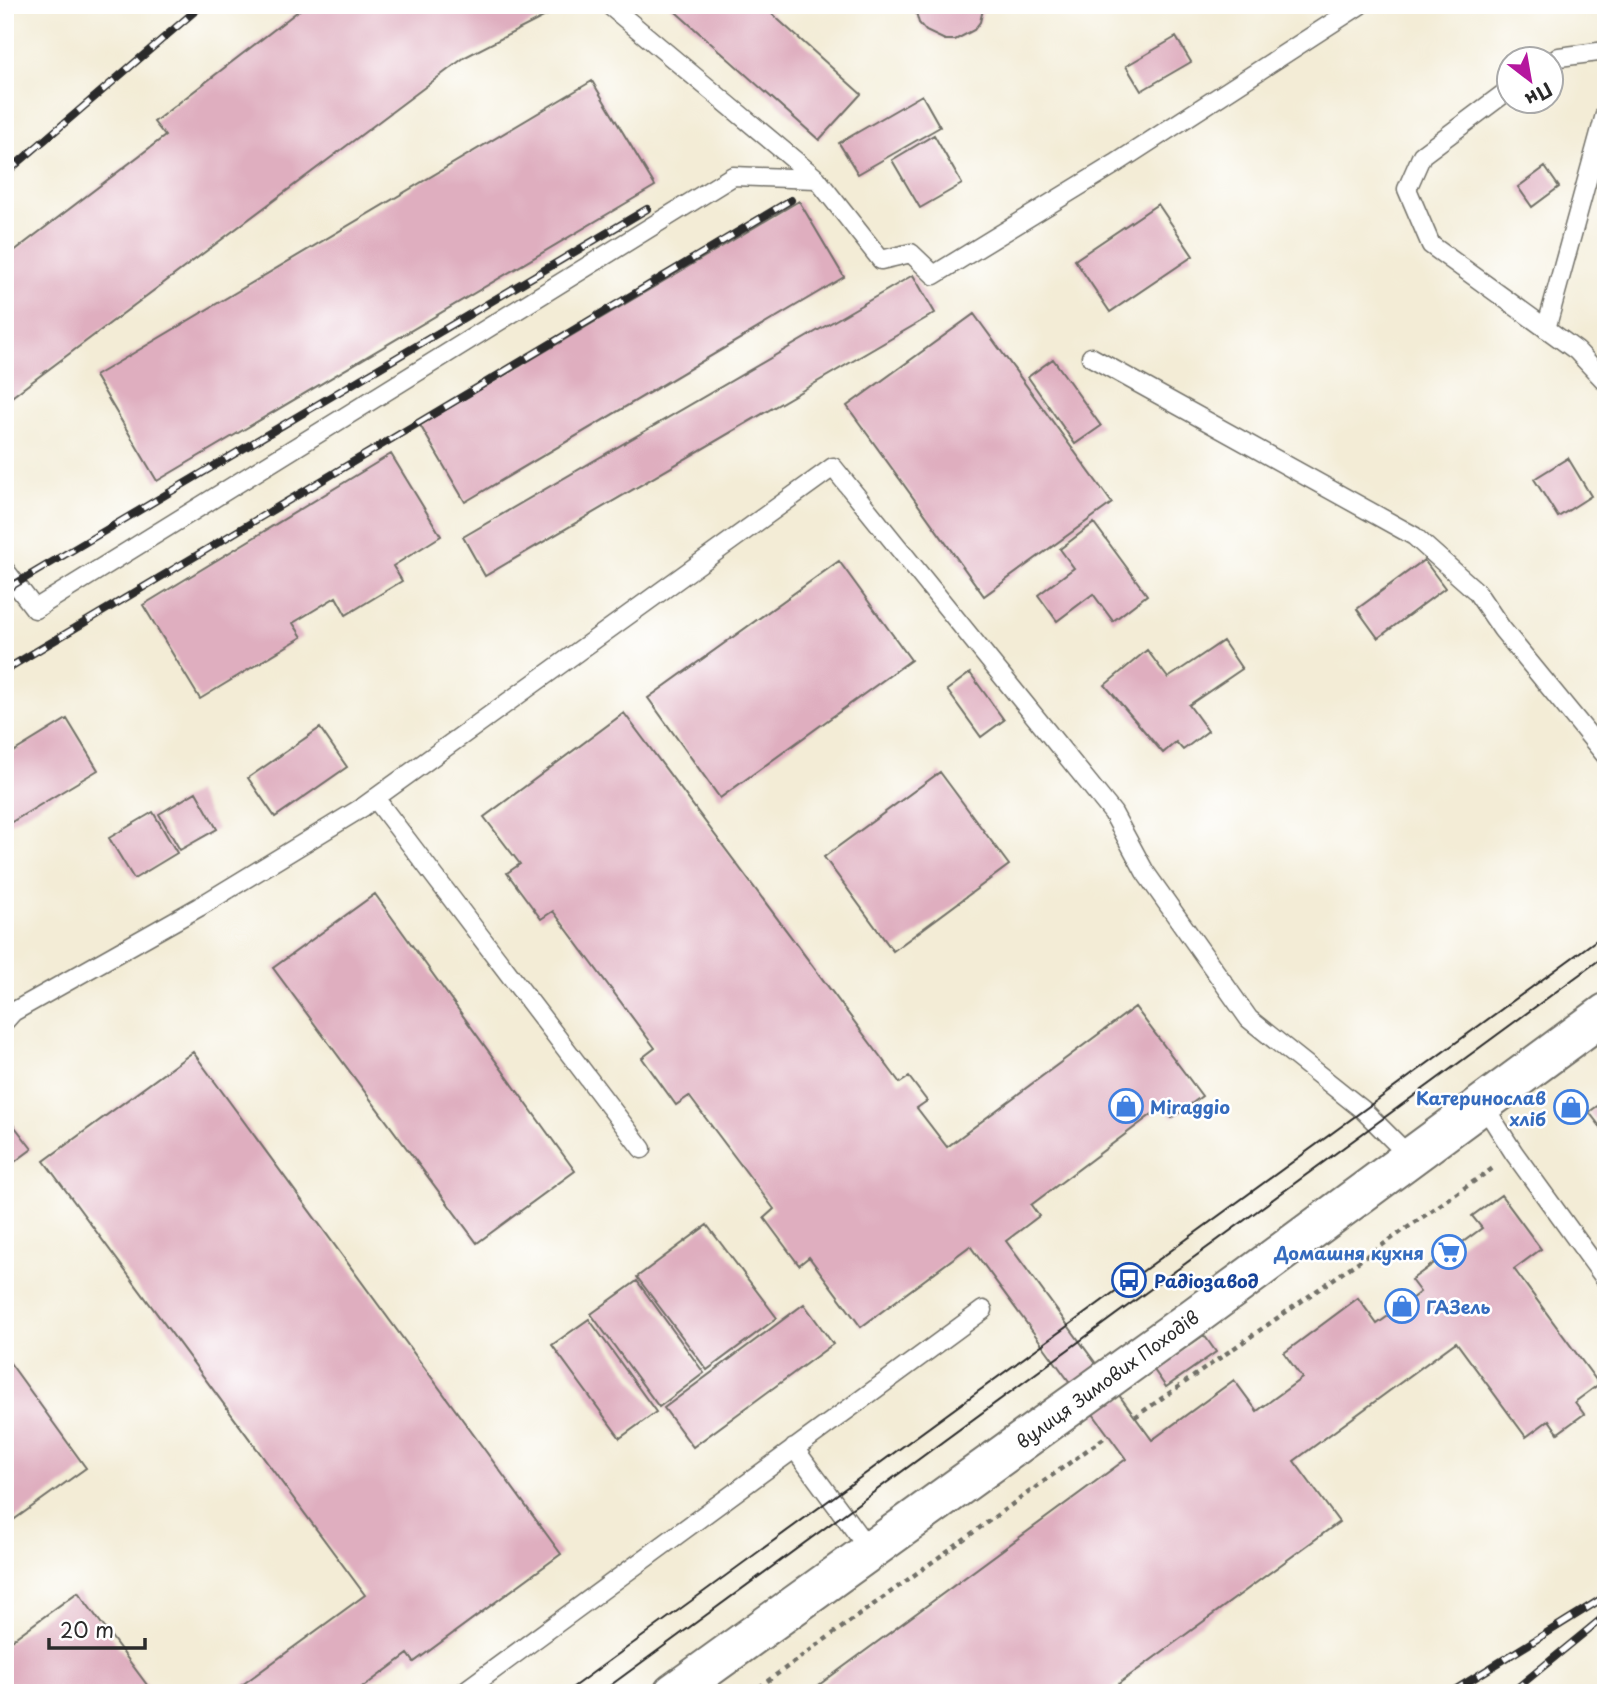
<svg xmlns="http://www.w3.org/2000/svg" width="1611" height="1698" font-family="'Playpen Sans',sans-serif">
<rect width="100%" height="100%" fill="#fff"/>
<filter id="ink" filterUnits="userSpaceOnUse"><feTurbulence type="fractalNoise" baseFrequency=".0143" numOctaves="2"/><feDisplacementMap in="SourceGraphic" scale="14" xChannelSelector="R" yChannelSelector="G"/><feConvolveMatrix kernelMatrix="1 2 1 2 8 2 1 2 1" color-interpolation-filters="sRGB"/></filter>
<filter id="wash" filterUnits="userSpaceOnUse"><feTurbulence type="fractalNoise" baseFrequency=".00686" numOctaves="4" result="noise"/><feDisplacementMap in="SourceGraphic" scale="28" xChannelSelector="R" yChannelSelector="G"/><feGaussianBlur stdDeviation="1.57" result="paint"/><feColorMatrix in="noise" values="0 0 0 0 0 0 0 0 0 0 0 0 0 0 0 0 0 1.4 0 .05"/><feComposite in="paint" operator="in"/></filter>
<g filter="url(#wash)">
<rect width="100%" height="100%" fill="#f3ecd6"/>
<g id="blocks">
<path fill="#dfaebf" d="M 306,5 L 559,5 L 561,8 L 465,57 L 5,402 L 5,258 L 165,136 L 154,122 Z
M 668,5 L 762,5 L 861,94 L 819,140 Z
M 914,5 L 984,5 L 980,22 L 974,30 L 955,40 L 945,40 L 926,31 L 919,23 Z
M 1176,37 L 1191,62 L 1141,91 L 1126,66 Z
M 592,81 L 655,186 L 157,481 L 95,376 Z
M 922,95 L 940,127 L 858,174 L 839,143 Z
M 934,135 L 962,184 L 920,208 L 892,160 Z
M 1545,167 L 1559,187 L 1532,207 L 1518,187 Z
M 799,201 L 844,277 L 465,502 L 420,425 Z
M 1158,204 L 1193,256 L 1110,312 L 1075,260 Z
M 913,275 L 935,313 L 485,576 L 463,537 Z
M 974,314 L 1112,503 L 984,596 L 847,406 Z
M 1053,359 L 1101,426 L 1075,444 L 1028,377 Z
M 391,454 L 441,536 L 393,566 L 402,581 L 346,615 L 336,597 L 293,623 L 302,637 L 200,699 L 143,605 Z
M 1568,458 L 1591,496 L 1558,517 L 1534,479 Z
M 1094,523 L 1147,595 L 1113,621 L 1093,594 L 1057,621 L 1038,595 L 1074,568 L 1060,549 Z
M 1424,560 L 1445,588 L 1378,638 L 1357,609 Z
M 839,561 L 911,660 L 720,798 L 648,698 Z
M 1223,641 L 1242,669 L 1189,705 L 1208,731 L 1183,750 L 1176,742 L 1163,753 L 1105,685 L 1147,650 L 1168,678 Z
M 970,673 L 1004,720 L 981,737 L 947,690 Z
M 624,713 L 900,1083 L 909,1077 L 927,1101 L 917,1108 L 947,1147 L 1135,1007 L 1202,1096 L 1172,1118 L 1163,1106 L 1031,1205 L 1039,1216 L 1006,1241 L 1152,1440 L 1234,1380 L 1257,1411 L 1302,1378 L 1284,1353 L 1358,1298 L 1377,1324 L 1402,1306 L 1420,1292 L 1411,1280 L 1482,1228 L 1472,1216 L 1501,1195 L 1541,1249 L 1514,1269 L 1599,1384 L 1575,1402 L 1584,1414 L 1558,1433 L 1549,1420 L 1526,1437 L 1456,1342 L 1294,1461 L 1339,1522 L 1106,1693 L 808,1693 L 1126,1459 L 970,1246 L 861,1327 L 809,1257 L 799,1265 L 764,1218 L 774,1209 L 689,1096 L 676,1105 L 642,1058 L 655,1048 L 553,911 L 541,919 L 507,873 L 520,864 L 484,817 Z
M 67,719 L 98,770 L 5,826 L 5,757 Z
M 320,728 L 347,767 L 275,817 L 248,778 Z
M 940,772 L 1009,865 L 893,951 L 824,857 Z
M 196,792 L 217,829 L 180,850 L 159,814 Z
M 153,812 L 177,853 L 134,879 L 109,838 Z
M 375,894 L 575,1171 L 477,1243 L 273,968 Z
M 193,1052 L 561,1554 L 414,1662 L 408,1654 L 355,1693 L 231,1693 L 365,1595 L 44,1161 Z
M 1606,1100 L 1606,1134 L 1589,1112 Z
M 5,1114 L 32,1149 L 5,1169 Z
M 707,1225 L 777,1318 L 707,1370 L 637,1277 Z
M 637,1281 L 704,1373 L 659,1407 L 591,1314 Z
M 804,1304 L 833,1344 L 693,1447 L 664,1408 Z
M 589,1319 L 656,1412 L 620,1438 L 552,1345 Z
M 1204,1335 L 1216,1352 L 1166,1387 L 1154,1370 Z
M 5,1356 L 86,1468 L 5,1526 Z
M 78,1592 L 153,1693 L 5,1693 L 5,1645 Z"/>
</g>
</g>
<g filter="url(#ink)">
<use href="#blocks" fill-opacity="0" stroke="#716f67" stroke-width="2"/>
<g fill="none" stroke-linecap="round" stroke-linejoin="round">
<g stroke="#716f67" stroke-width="21">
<path id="lane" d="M 609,5 L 817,179 L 881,260 L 911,253 L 934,275 L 1115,164 L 1360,5
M 1552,62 L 1559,57 L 1606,51
M 1510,89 L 1422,155 L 1407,189 L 1431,245 L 1577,351 L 1606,382
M 1546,329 L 1606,111
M 1091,357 L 1414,536 L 1476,591 L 1502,629 L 1606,756
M 5,570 L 35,609 L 733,176 L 817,179
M 375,798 L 642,1149
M 5,1021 L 13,1012 L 199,907 L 363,807 L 833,467 L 1113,813 L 1145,872 L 1249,1019 L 1363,1110 L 1409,1156
M 1482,1103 L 1514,1153 L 1606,1280
M 794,1448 L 870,1551
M 462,1693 L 983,1310"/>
</g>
<g stroke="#716f67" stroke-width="42">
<path id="secondary" d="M 673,1693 L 1194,1317 L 1606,1013"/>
</g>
<path stroke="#716f67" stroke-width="4.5" stroke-dasharray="5 5" stroke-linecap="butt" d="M 1135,1417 L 1496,1166
M 751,1693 L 1108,1435"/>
<use href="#lane" stroke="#fff" stroke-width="18"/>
<use href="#secondary" stroke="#fff" stroke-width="38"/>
<path stroke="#2b2b2b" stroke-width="2" d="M 565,1693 L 1606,933
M 600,1693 L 1606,955"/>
<g stroke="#2b2b2b" stroke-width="8">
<path id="rail" d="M 5,174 L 202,5
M 5,590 L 647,209
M 5,670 L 791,200
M 1450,1693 L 1606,1596
M 1511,1693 L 1606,1615"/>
</g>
<use href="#rail" stroke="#fff" stroke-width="5" stroke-dasharray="16" stroke-linecap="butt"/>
</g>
</g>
<defs>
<g id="shop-ring" transform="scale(1.75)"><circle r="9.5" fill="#fff" stroke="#3f7fe0" stroke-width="1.5"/><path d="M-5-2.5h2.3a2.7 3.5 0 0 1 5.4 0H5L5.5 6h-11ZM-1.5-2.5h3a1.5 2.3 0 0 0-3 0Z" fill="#3f7fe0"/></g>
<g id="supermarket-ring" transform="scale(1.75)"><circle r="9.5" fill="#fff" stroke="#3f7fe0" stroke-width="1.5"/><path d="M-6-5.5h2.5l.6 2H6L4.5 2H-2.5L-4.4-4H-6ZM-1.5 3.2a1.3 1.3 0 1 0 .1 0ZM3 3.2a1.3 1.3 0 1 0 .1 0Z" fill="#3f7fe0"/></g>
<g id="bus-ring" transform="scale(1.75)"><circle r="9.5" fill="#fff" stroke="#1a4fb4" stroke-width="1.5"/><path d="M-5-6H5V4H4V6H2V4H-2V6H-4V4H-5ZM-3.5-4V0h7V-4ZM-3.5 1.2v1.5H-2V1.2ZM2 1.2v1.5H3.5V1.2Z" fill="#1a4fb4"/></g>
</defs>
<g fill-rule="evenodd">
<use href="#shop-ring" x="1126" y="1106"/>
<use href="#shop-ring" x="1571" y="1107"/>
<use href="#supermarket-ring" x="1449" y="1252"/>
<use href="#bus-ring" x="1129" y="1280"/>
<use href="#shop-ring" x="1402" y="1306"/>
</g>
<g text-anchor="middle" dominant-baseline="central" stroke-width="5" stroke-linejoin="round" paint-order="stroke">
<g font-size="18" font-weight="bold" fill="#366cbe" stroke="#fff" text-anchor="end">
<text x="1546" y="1097">Катеринослав<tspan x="1546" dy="21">хліб</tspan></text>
<text x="1150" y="1106" text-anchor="start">Miraggio</text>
<text x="1424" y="1252">Домашня кухня</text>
<text x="1426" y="1306" text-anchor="start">ГАЗель</text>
</g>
<g font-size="18" font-weight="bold" fill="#164399" stroke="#fff" text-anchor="start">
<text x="1154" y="1280">Радіозавод</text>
</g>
<g font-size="18" fill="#2b2b2b" stroke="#fff">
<text transform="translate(1107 1379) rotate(-36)">вулиця Зимових Походів</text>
</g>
</g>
<rect width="1611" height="1698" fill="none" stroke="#fff" stroke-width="28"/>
<g transform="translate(1530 80) rotate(149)"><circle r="33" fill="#ffffff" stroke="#aaaaaa" stroke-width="2"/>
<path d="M0-5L12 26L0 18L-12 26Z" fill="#b5179e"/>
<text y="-10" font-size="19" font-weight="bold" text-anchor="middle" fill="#2b2b2b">Пн</text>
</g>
<path d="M49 1638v10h96v-10" fill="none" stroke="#2b2b2b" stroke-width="3.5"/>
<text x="60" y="1638" font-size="21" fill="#2b2b2b" stroke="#ffffff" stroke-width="5" paint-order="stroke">20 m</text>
</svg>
